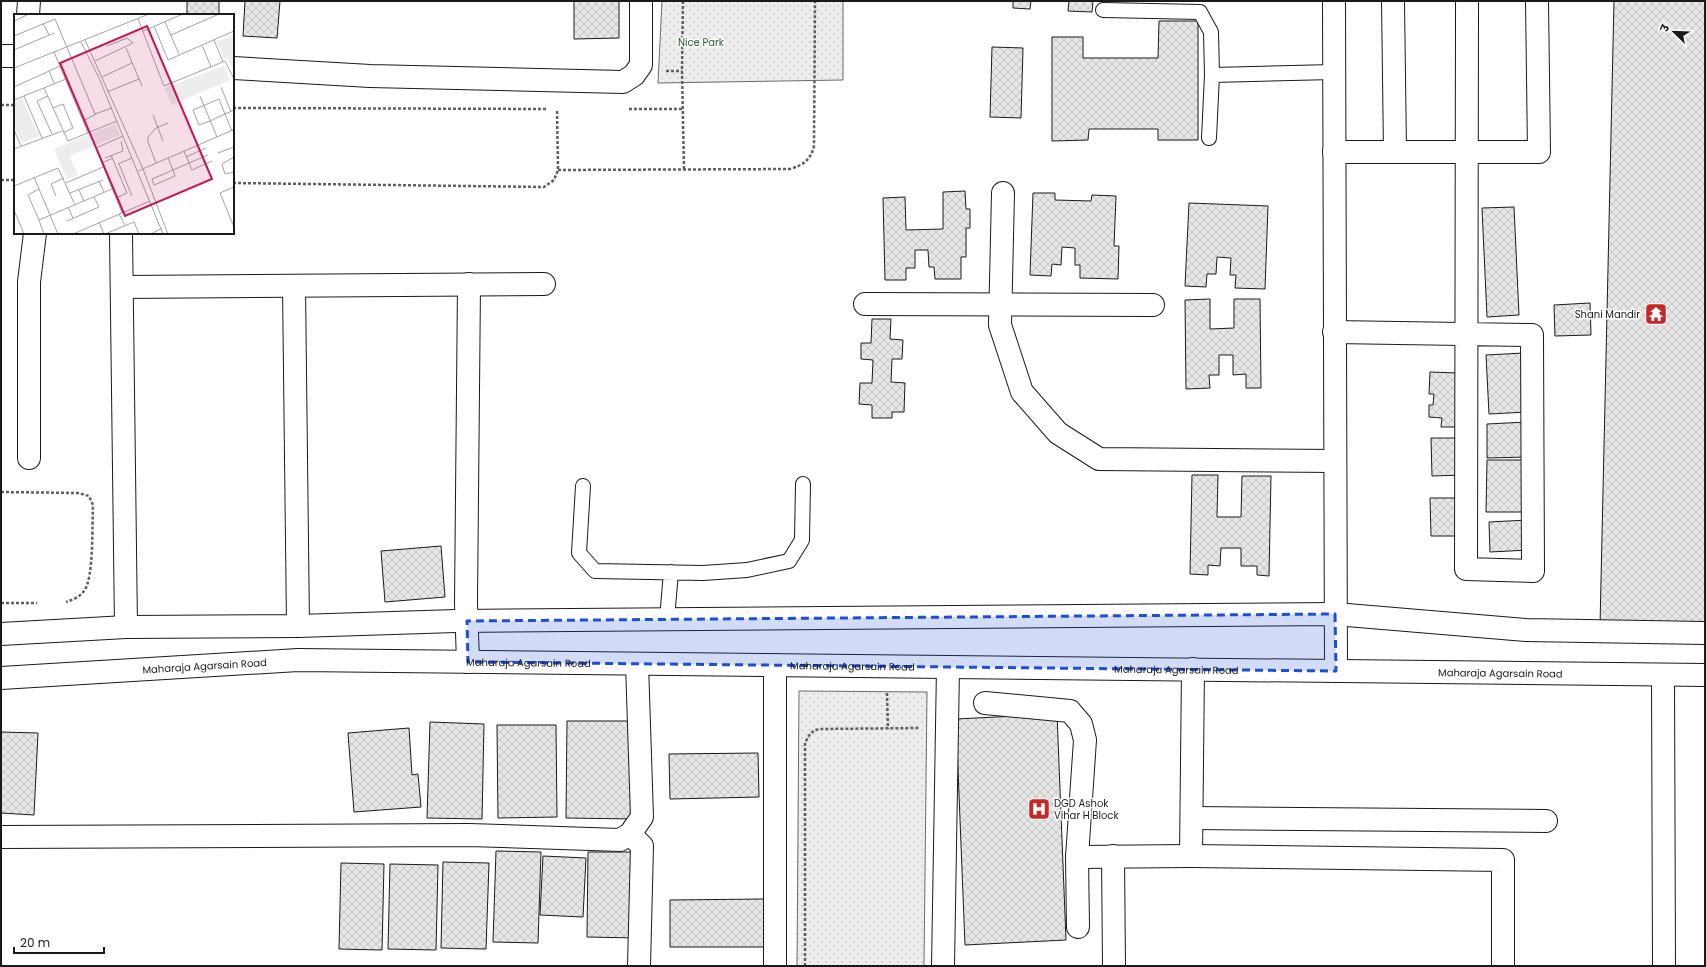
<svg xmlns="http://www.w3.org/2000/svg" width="1706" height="967" font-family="Poppins,'Noto Sans Devanagari',sans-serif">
<defs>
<pattern id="grass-dots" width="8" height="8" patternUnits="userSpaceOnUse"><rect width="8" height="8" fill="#ededed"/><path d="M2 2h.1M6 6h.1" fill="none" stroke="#cbcbcb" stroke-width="1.8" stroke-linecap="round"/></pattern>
<pattern id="building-cross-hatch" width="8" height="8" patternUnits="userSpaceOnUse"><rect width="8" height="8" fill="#e6e6e6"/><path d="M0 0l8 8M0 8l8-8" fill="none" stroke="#c5c5c5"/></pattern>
</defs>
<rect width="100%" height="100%" fill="#fff"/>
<path fill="url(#grass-dots)" stroke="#6a6a6a" d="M 662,1 L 843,1 L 843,80 L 658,83 Z
M 799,691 L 927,692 L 924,966 L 797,966 Z"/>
<path fill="url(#building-cross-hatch)" stroke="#1a1a1a" d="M 187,1 L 219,1 L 219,15 L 187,15 Z
M 245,1 L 280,1 L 277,38 L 243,36 Z
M 574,1 L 619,1 L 619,38 L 574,39 Z
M 1013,1 L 1031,1 L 1030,9 L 1013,8 Z
M 1069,1 L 1093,1 L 1092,12 L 1068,11 Z
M 1614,1 L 1705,1 L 1705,628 L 1600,626 Z
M 1159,21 L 1198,21 L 1198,140 L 1158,140 L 1158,129 L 1089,129 L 1088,140 L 1052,141 L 1052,37 L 1083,37 L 1083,58 L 1158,58 Z
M 992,47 L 1023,48 L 1021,118 L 990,117 Z
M 965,191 L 966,209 L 970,209 L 970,228 L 966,228 L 966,257 L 961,257 L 961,279 L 935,279 L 934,267 L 929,267 L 928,250 L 915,250 L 915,268 L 906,268 L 906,280 L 885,280 L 883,198 L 905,197 L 906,230 L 943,229 L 943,192 Z
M 1033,193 L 1055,193 L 1055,200 L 1091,201 L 1092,195 L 1116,196 L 1114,246 L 1119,246 L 1118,279 L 1080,278 L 1080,265 L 1075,265 L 1075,248 L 1062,247 L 1061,265 L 1052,264 L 1051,276 L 1030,275 Z
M 1189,203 L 1268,206 L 1265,289 L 1235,288 L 1236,275 L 1230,275 L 1231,258 L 1217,257 L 1216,274 L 1207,274 L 1206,287 L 1185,286 Z
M 1514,207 L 1519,315 L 1487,317 L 1482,208 Z
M 1210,299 L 1210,329 L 1234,328 L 1234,299 L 1260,299 L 1261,388 L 1246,388 L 1246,374 L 1233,375 L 1233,355 L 1219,355 L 1219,375 L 1209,375 L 1210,388 L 1186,389 L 1185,300 Z
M 1590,303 L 1591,335 L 1555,336 L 1554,305 Z
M 872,319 L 891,319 L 890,339 L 903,340 L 902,359 L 892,359 L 891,382 L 905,383 L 904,412 L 892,412 L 892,418 L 872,418 L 872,405 L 859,404 L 860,383 L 872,383 L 873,360 L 861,359 L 861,343 L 871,343 Z
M 1524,353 L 1527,412 L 1489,414 L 1486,355 Z
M 1430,372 L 1458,373 L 1456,427 L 1441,427 L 1442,418 L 1429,417 L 1429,405 L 1433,405 L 1434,394 L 1429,394 Z
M 1527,422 L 1528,457 L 1487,458 L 1487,424 Z
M 1431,438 L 1463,438 L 1464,475 L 1432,476 Z
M 1487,460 L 1530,460 L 1530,512 L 1486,512 Z
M 1192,475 L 1218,475 L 1217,517 L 1241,517 L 1242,476 L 1271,476 L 1269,576 L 1257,575 L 1257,566 L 1241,566 L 1241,548 L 1221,548 L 1220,566 L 1208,565 L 1208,575 L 1190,574 Z
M 1430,498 L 1464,498 L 1464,536 L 1431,536 Z
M 1528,520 L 1529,550 L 1490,552 L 1489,522 Z
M 441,546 L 445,597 L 385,602 L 381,551 Z
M 1057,714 L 1066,940 L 965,945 L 956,719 Z
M 567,721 L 636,721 L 635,819 L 566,818 Z
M 430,722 L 484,724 L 482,819 L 427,818 Z
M 497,725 L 556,725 L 557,817 L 498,818 Z
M 409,728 L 412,775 L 418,774 L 421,807 L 354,812 L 348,733 Z
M 1,732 L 38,733 L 34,815 L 1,813 Z
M 758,753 L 759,797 L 670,799 L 669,754 Z
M 496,851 L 541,852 L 538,943 L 493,942 Z
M 588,852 L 639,852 L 638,938 L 587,937 Z
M 543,856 L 586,858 L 583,917 L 540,915 Z
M 443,862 L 489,863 L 486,949 L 441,948 Z
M 341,863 L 384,864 L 382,950 L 339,949 Z
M 390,864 L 438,865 L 436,950 L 388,949 Z
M 765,899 L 765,947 L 670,947 L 670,900 Z"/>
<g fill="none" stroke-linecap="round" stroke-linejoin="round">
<g stroke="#1a1a1a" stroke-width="16">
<path id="lane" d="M 1103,10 L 1200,12 L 1211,32 L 1212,75 L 1209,138
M 1212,75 L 1334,72
M 583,486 L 579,553 L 595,571 L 703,573 L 747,570 L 789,561 L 802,540 L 803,484
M 667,619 L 671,572"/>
</g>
<g stroke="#1a1a1a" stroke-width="24">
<g id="street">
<path d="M 1334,1 L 1336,671"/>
<path d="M 1393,1 L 1395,152"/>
<path d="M 28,15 L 29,1"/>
<path d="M 1,56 L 15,56"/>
<path d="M 233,68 L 370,76 L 623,82 L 634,75 L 641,65 L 641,1"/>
<path d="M 1334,152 L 1539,152 L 1537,1"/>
<path d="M 1003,193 L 1000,325 L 1022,392 L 1058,433 L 1099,459 L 1335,461"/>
<path d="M 121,233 L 126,627"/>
<path d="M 294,286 L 298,626"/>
<path d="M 122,287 L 544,284"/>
<path d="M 865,304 L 1153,305"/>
<path d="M 1334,332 L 1532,335 L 1533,571 L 1466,569 C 1467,379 1468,190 1467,1"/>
<path d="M 29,458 L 29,282 L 35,233"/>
<path d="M 1,634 L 126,627 L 298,626 L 456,621 L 1335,614 L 1526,630 L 1705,633"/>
<path d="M 468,662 L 466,603 L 469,284"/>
<path d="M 1663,675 L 1664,966"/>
<path id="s1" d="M 1,678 L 298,660 L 1705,675"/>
<path d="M 985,703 L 1070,711 L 1081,724 L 1085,740 L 1077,857 L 1078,927"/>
<path d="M 1192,818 L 1546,821"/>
<path d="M 630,834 L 642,846 L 639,966"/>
<path d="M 1,837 L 469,835 L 620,840 L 630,834 L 642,817 L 637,664"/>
<path d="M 1113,856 L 1114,966"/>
<path d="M 1191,856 L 1193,669"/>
<path d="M 1077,857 L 1191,856 L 1503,860 L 1503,966"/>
<path d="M 775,966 L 775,665"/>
<path d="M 943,966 L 948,667"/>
</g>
</g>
<path stroke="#5f5f5f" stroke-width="2.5" stroke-dasharray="3 2" stroke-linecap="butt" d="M 683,1 L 682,71 L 684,170
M 666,71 L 682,71
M 1,105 L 15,105
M 233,108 L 548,109
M 629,109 L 683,109
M 558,170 L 790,169 C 804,165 811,159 814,146 L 815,1
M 1,180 L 15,180
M 233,183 L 544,187 L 554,180 L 558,170 L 557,109
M 1,492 L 78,493 L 89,496 L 93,505 C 92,523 94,579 84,591 C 80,597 72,600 66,602
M 1,603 L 37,603
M 887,693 L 888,729
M 805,966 L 805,743 C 809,735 811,731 819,729 L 920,728"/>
<use href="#lane" stroke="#fff" stroke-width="14"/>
<use href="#street" stroke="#fff" stroke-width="22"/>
</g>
<path fill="#1d4ed8" fill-opacity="0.2" stroke="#1d4ed8" stroke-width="3" stroke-dasharray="8 5" stroke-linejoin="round" d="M 1335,614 L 1336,671 L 468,662 L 467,621 Z"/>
<defs>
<g id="temple-square" transform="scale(1.15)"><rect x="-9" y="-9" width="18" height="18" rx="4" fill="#c62828" stroke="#fff"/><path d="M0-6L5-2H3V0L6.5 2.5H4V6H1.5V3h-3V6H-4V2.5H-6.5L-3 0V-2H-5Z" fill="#fff"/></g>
<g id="hospital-square" transform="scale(1.15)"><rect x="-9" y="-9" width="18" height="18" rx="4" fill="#c62828" stroke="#fff"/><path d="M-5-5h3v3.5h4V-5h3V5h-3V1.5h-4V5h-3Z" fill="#fff"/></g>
</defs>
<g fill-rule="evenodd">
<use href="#temple-square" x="1656" y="314"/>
<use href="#hospital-square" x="1039" y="809"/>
</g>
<g text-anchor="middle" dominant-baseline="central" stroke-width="3" stroke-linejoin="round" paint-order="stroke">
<g font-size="10" fill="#2b5a34" stroke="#fff">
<text x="701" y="42">Nice Park</text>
</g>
<g font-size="10" fill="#1a1a1a" stroke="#fff" text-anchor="end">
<text x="1640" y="314">Shani Mandir</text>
<text x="1054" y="803" text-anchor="start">DGD Ashok<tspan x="1054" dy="12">Vihar H Block</tspan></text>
</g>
<g font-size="10" fill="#1a1a1a" stroke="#fff">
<text stroke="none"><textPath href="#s1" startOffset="528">Maharaja Agarsain Road</textPath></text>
<text stroke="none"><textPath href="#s1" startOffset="204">Maharaja Agarsain Road</textPath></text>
<text stroke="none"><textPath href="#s1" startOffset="852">Maharaja Agarsain Road</textPath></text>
<text stroke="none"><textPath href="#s1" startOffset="1176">Maharaja Agarsain Road</textPath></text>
<text stroke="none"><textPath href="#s1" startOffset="1500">Maharaja Agarsain Road</textPath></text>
</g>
</g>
<g transform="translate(14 14)">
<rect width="220" height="220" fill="#fff"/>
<path d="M 220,20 L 220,59 L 214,44 L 210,45 L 203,28 ZM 210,52 L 216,66 L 158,91 L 150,74 ZM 8,84 L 25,122 L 8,129 L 0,112 L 0,88 ZM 101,110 L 106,121 L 56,142 L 64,161 L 53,165 L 40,135 Z" fill="#ededed"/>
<path fill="none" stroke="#a3a3a3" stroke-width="1" d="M 124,5 L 150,72 L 211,47 L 220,65M 0,7 L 15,0M 151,8 L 165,40M 29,9 L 35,21M 140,12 L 154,46 L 220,17M 129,17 L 169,0M 157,21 L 205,0M 0,22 L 41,5 L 81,100 L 98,94M 71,26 L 129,155 L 154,220M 200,26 L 209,48M 67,28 L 85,64 L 149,220M 188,31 L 197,53M 112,34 L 128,72M 0,36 L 40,19M 40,38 L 74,119M 81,47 L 119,29 L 113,24 L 93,32M 0,54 L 135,0M 35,57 L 40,69M 88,63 L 118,49M 0,73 L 46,52M 207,73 L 217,98M 30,74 L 54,127 L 103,107M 93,78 L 125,65M 10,82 L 28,124M 34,82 L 23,87 L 38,120M 186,82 L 203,123M 0,86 L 52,65M 39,94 L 49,90 L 59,114 L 49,119M 139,101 L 149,127M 69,107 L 82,100M 0,116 L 7,132M 218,117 L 211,100 L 205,85 L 179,96 L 185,111 L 196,107 L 211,100 L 220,96M 0,135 L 48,117M 170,137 L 178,156 L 198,147M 204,139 L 220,133M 97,141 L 113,179 L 102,184M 172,143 L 192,134M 220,143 L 208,150 L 211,160 L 220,158M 91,144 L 109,137 L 107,127M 154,144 L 159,156 L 161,162 L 140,171 L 138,165 L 159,156 L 175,149 L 194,141M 88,149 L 99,144M 142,149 L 134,128 L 134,123 L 142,114 L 154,109M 104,150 L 118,144M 105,150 L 118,182M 124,157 L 219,116M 20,163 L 44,220M 85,167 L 90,178M 52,169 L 89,153M 0,172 L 44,154 L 61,191M 220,173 L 206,179 L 220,213M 65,176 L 70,187M 56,179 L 89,166M 42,182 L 37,170 L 50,164M 54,193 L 59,204M 0,196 L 10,220M 108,199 L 82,134 L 109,122M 105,200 L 111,211M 25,206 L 14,181 L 25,175M 53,207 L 85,193 L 80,183M 85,208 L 90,220M 30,220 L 25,206 L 98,175M 59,220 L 136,187M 91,220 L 120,208 L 125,220M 137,220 L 148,214"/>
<path fill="#c2185b" fill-opacity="0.15" stroke="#c2185b" stroke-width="2" d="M 133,12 L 198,165 L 111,202 L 46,49 Z"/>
<rect width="220" height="220" fill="none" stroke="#1a1a1a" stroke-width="2"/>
</g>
<rect width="1706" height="967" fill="none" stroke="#1a1a1a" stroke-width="4"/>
<g transform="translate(1674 32) rotate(293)" stroke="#ffffff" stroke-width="3" paint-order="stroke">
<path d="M0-3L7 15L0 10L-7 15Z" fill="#1a1a1a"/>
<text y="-6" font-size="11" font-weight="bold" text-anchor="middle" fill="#1a1a1a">उ</text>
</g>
<path d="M14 947v6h90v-6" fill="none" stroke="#1a1a1a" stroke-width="2"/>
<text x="20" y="947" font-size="12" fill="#1a1a1a" stroke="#ffffff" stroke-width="3" paint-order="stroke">20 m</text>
</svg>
